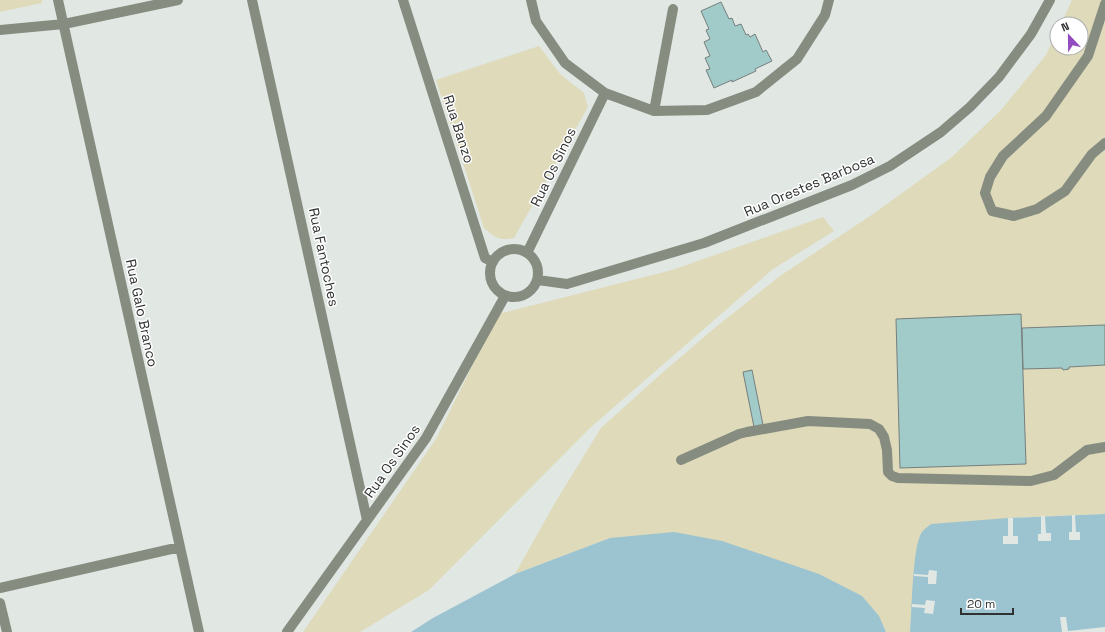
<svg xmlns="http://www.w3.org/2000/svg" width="1105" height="632" font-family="'Space Grotesk',sans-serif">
<rect width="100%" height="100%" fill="#e1e8e4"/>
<path fill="#dedaba" d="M 0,0 L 42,0 L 42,3 L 0,12 Z
M 1072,0 L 1105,0 L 1105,514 L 1008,518 L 914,576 L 910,632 L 886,632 L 883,624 L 610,538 L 515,574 L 556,501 L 601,428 L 662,373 L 717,326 L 780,276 L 873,214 L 952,157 L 1001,110 L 1046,55 L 1057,31 L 1057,48 L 1081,48 L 1081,24 L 1061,24 Z
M 539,46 L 560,74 L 584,93 L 588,107 L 514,238 C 500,241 495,238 484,228 L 436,80 Z
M 823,217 L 834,231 L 773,269 L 590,428 L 429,590 L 360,632 L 303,632 L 436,439 L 498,314 L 672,270 Z"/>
<path fill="#9cc3d0" d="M 1105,514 L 1105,632 L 910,632 C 912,613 912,546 922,532 C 924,529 928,527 931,524 L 1008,518 Z
M 674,532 L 722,541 L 819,574 L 862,596 L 879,616 L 886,632 L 411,632 L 433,618 L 515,574 L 610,538 Z"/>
<path fill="#e1e8e4" d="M 1072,515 L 1075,515 L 1076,532 L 1080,532 L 1080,540 L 1069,540 L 1069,532 L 1072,532 Z
M 1041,516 L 1045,516 L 1046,533 L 1051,533 L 1051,541 L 1038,541 L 1038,534 L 1041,534 Z
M 1008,518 L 1013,518 L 1013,536 L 1018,536 L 1018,544 L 1003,544 L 1003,536 L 1008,536 Z
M 929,570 L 937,571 L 936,584 L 928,584 L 928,577 L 914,576 L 914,574 L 928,575 Z
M 926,600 L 935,601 L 933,614 L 924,613 L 925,608 L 912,607 L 912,604 L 925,605 Z
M 1060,617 L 1066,617 L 1068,631 L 1105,627 L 1105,632 L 1062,632 Z"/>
<path fill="#a0cbc8" stroke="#767f7e" d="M 721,2 L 729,19 L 732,18 L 735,26 L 741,24 L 746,35 L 748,34 L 750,37 L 755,34 L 763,52 L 766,50 L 772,61 L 755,69 L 756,71 L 732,82 L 732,80 L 714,88 L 706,70 L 710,69 L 705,58 L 710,56 L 704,42 L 710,39 L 706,30 L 709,29 L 701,11 Z
M 1021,314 L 1026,464 L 900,468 L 896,319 Z
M 1105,325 L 1105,365 L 1069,367 L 1069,369 L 1063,370 L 1062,368 L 1023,369 L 1022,328 Z
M 752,370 L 763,425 L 754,427 L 743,372 Z"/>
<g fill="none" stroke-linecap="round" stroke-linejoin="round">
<path stroke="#868d80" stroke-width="10" d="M 58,0 L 199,632
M 252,0 L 367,520
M 403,0 L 485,258 L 493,262
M 531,0 L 536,21 L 565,63 L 605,93 L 654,111 L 707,110 L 756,92 L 797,59 L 825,15 L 829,0
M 1105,4 L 1088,56 L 1046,116 L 1003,156 L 990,177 L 985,193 L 992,211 L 1014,216 L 1037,209 L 1065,191 L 1092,154 L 1105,143
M 0,30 L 64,24 L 178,0
M 654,111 L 673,9
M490 273a24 24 0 1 1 48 0a24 24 0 1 1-48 0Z
M 527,253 L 605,93
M 538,280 L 567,284 L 704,243 L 852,185 L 890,166 L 941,132 L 970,107 L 999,77 L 1031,34 L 1050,0
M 681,460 L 739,434 L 747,432 L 808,421 L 870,424 L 879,429 L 884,437 L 887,450 L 888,472 L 892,476 L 898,478 L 1031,481 L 1054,475 L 1087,450 L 1105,447
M 0,588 L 180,547
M 0,603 L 7,632
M 287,632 L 426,438 L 505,296"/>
</g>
<g text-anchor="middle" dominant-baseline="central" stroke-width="3" stroke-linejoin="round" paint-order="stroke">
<g font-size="14" fill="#2f3230" stroke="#fff">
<text transform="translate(459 129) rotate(72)">Rua Banzo</text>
<text transform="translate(553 167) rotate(-64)">Rua Os Sinos</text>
<text transform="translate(809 185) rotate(-23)">Rua Orestes Barbosa</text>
<text transform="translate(324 257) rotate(78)">Rua Fantoches</text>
<text transform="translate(142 313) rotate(78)">Rua Galo Branco</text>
<text transform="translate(392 461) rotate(-55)">Rua Os Sinos</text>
</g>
</g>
<g transform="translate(1069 36) rotate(338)"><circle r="19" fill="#ffffff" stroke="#acadac"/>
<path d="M0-3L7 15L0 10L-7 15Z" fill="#934cbf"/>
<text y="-6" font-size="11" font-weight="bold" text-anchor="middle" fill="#2f3230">N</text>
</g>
<path d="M961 608v6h52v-6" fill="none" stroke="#2f3230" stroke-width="2"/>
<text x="967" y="608" font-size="12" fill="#2f3230" stroke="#ffffff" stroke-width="3" paint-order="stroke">20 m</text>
</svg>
